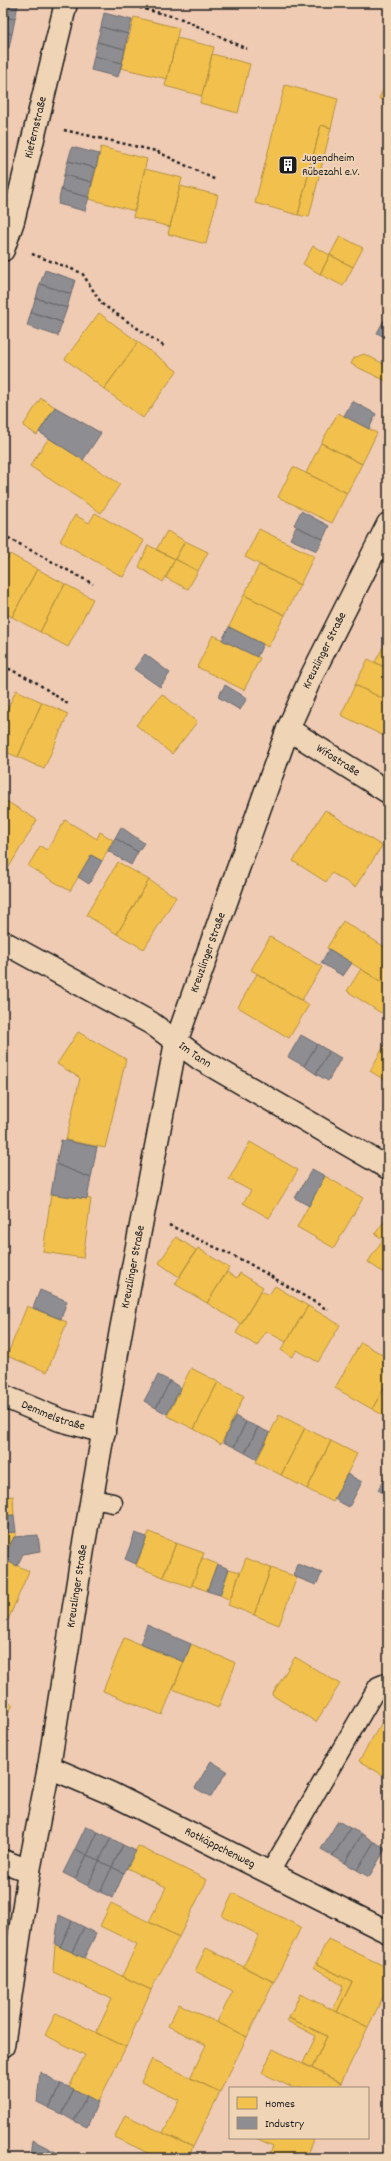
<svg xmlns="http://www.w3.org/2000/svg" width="391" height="2161" font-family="Dekko,sans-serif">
<rect width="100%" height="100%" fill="#f0cbb4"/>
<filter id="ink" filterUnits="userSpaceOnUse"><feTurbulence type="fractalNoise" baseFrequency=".025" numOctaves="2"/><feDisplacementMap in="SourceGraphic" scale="8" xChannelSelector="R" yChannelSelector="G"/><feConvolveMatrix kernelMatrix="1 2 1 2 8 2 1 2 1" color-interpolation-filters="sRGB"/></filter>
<g filter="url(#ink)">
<path fill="#f2c14e" stroke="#b2903f" d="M 134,17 L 179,28 L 167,79 L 121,68 Z
M 177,38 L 214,47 L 202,96 L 165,86 Z
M 212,54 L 250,64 L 238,113 L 200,103 Z
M 285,85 L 338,99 L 331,128 L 321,125 L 298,215 L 255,203 Z
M 384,88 L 388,90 L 388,103 L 379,98 Z
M 321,125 L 331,128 L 309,217 L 298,215 Z
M 101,147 L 147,159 L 135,211 L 89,199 Z
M 145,169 L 182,178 L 170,227 L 133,217 Z
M 180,186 L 218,195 L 206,244 L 168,234 Z
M 340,236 L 363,248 L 353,267 L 330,255 Z
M 313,246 L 330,255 L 320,274 L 303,264 Z
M 330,255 L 353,267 L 343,286 L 320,274 Z
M 99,313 L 138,342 L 104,389 L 65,359 Z
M 138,342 L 177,371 L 143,418 L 104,389 Z
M 364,354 L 388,366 L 388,382 L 351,364 L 354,358 Z
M 41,398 L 55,407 L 37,435 L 23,426 Z
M 338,413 L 377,433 L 362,464 L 321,443 Z
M 49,438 L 120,484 L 101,513 L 30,466 Z
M 321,443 L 362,464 L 347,493 L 306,473 Z
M 293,467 L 347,493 L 332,523 L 278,497 Z
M 95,513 L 144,541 L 123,577 L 60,541 L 75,515 L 89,523 Z
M 259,529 L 314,556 L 300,585 L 245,557 Z
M 167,531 L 185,541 L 175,559 L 156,550 Z
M 185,541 L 208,552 L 198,571 L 175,559 Z
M 148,545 L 175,559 L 163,582 L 139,567 Z
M 10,554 L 37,569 L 12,617 L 3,612 L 3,566 Z
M 175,559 L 198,571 L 188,589 L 166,578 Z
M 259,565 L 300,585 L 285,615 L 244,595 Z
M 37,569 L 65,584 L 40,632 L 12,617 Z
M 65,584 L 93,599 L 68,647 L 40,632 Z
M 244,595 L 285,615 L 268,647 L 229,627 Z
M 213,635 L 260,658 L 244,690 L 197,667 Z
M 388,638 L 388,669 L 375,662 Z
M 368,659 L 388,669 L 388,701 L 355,685 Z
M 355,685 L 388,701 L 388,738 L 341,715 Z
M 16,690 L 42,702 L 18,757 L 3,751 L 3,719 Z
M 162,694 L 197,722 L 172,754 L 136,725 Z
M 42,702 L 68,714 L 44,769 L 18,757 Z
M 3,799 L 37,820 L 3,877 Z
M 325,810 L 382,846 L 355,887 L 332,873 L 326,882 L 293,861 Z
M 65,820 L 97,839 L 100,832 L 113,840 L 102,861 L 91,855 L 70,891 L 28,866 L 40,846 L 47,850 Z
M 118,862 L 149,880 L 117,934 L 86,915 Z
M 149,880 L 176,897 L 144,949 L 117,934 Z
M 343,921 L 388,949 L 388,986 L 327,948 Z
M 270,937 L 322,967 L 302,1000 L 251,970 Z
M 361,969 L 388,986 L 388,1002 L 381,1013 L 347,991 Z
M 257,974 L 309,1005 L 289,1038 L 238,1007 Z
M 78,1032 L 126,1059 L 105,1148 L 66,1140 L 80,1078 L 57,1064 Z
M 388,1039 L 388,1082 L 370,1071 Z
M 250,1142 L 298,1170 L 269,1218 L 243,1203 L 251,1191 L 229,1179 Z
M 325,1176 L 363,1198 L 334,1248 L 297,1227 Z
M 51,1194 L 91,1199 L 83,1258 L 43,1252 Z
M 388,1216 L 388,1276 L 368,1262 L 383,1239 L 375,1234 Z
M 176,1237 L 196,1250 L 179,1277 L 159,1263 Z
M 198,1248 L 229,1268 L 207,1303 L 175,1284 Z
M 227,1272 L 237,1278 L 240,1273 L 263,1287 L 241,1324 L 207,1303 Z
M 275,1286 L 308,1306 L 286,1342 L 266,1331 L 257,1346 L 236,1333 L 261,1291 L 269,1295 Z
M 27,1306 L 67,1322 L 47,1372 L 7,1356 Z
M 308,1306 L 340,1325 L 318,1362 L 297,1350 L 292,1357 L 281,1350 Z
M 361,1342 L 388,1358 L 388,1381 L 372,1409 L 335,1388 Z
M 191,1368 L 218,1382 L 194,1429 L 167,1416 Z
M 388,1381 L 388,1418 L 372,1409 Z
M 218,1382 L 244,1396 L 221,1444 L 194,1429 Z
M 279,1415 L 305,1428 L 281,1475 L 256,1462 Z
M 305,1428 L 331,1441 L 307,1489 L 281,1475 Z
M 331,1441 L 357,1454 L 333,1502 L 307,1489 Z
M 13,1496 L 14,1515 L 3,1516 L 3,1497 Z
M 16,1532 L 16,1537 L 14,1537 L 6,1552 L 3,1551 L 3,1533 Z
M 149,1532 L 176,1543 L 163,1577 L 136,1566 Z
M 176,1543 L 204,1553 L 191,1587 L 163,1577 Z
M 202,1558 L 217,1564 L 207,1591 L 192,1585 Z
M 246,1558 L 271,1568 L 254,1615 L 228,1605 Z
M 3,1559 L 29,1571 L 8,1620 L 3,1618 Z
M 271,1568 L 297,1577 L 279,1625 L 254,1615 Z
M 229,1569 L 240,1572 L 230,1600 L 220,1595 Z
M 124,1638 L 184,1662 L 162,1715 L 103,1691 Z
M 191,1644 L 236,1663 L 218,1708 L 173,1689 Z
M 295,1657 L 340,1684 L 316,1722 L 272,1695 Z
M 3,1699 L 13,1705 L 3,1721 Z
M 388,1712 L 388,1778 L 359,1761 Z
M 138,1846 L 207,1880 L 179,1937 L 149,1922 L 166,1887 L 127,1868 Z
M 233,1893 L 301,1927 L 274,1982 L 243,1967 L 259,1935 L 222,1916 Z
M 111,1903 L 179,1937 L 151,1990 L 122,1976 L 137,1944 L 100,1926 Z
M 328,1939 L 388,1968 L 388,1987 L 368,2027 L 337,2012 L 352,1982 L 316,1963 Z
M 55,1944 L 151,1990 L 126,2047 L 96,2033 L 112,1999 L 53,1972 Z
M 206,1948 L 274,1982 L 247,2037 L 217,2022 L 233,1991 L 195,1971 Z
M 316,1963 L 352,1982 L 337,2012 L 333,2010 L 343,1986 L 314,1967 Z
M 300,1994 L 368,2027 L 341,2083 L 312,2068 L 327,2036 L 289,2018 Z
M 179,2004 L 247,2037 L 220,2092 L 190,2078 L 206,2045 L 168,2026 Z
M 56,2013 L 126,2047 L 98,2102 L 69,2087 L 85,2055 L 45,2035 Z
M 289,2018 L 327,2036 L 312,2068 L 303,2063 L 316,2036 L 287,2021 Z
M 273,2049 L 341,2083 L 339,2088 L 293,2088 L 262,2073 Z
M 152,2059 L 220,2092 L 193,2147 L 163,2133 L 179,2100 L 141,2082 Z
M 125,2115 L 193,2147 L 188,2158 L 151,2158 L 152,2155 L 115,2137 Z
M 256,2138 L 314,2138 L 305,2158 L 268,2158 L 273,2146 Z"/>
<path fill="#8d8d92" stroke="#6b6b6f" d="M 3,3 L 18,5 L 15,19 L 3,17 Z
M 104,13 L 132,20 L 128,34 L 101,27 Z
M 3,17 L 15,19 L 12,34 L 3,32 Z
M 101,27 L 128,34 L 125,49 L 97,42 Z
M 3,32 L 12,34 L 9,48 L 3,47 Z
M 97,42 L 125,49 L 122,63 L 94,56 Z
M 94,56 L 122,63 L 118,77 L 91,70 Z
M 72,147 L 99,154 L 96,168 L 68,161 Z
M 68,161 L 96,168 L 92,182 L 64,175 Z
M 64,175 L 92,182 L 89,197 L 61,190 Z
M 61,190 L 89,197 L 85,211 L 58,204 Z
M 45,270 L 75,280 L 71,294 L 40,284 Z
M 40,284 L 71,294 L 67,308 L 36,298 Z
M 36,298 L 67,308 L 62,322 L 31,312 Z
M 31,312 L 62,322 L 58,336 L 27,326 Z
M 384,320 L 388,322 L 388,339 L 377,333 Z
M 352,401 L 376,414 L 369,429 L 344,416 Z
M 55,407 L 101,433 L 83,460 L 39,432 Z
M 3,496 L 9,499 L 3,509 Z
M 301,511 L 329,526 L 323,539 L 294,525 Z
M 296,527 L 323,539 L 317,551 L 290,539 Z
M 229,627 L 263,644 L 257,657 L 222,640 Z
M 145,654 L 170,673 L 160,687 L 134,669 Z
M 225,685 L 247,698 L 240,710 L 218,697 Z
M 121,827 L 144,843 L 138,852 L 115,838 Z
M 115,838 L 138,852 L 131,865 L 108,851 Z
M 91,855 L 102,861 L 89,884 L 78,877 Z
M 329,949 L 352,963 L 343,976 L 321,963 Z
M 301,1035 L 317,1044 L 304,1066 L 288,1057 Z
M 317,1044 L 329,1051 L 316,1074 L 304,1066 Z
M 329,1051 L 341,1058 L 328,1081 L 316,1074 Z
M 61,1140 L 97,1147 L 91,1178 L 56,1164 Z
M 56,1164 L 91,1178 L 87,1199 L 51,1194 Z
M 312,1169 L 325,1176 L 309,1206 L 295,1198 Z
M 40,1290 L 67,1301 L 61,1319 L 33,1308 Z
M 158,1375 L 170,1381 L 156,1408 L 144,1401 Z
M 170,1381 L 181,1388 L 167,1414 L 156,1408 Z
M 235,1416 L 246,1422 L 234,1447 L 223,1442 Z
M 246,1422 L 258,1427 L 245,1453 L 234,1447 Z
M 258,1427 L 270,1433 L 256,1459 L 245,1453 Z
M 388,1471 L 388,1496 L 378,1490 Z
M 347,1474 L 362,1482 L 349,1507 L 334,1499 Z
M 14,1515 L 16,1532 L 3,1533 L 3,1516 Z
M 135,1533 L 147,1537 L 136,1564 L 125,1559 Z
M 38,1535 L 40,1551 L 23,1554 L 17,1566 L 3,1559 L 14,1537 Z
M 217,1564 L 229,1569 L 220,1595 L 207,1591 Z
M 297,1564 L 322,1573 L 316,1585 L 293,1576 Z
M 147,1625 L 191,1644 L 184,1662 L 140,1644 Z
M 211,1761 L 227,1771 L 211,1797 L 195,1788 Z
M 338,1821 L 350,1828 L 333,1856 L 321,1849 Z
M 86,1826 L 98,1832 L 87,1855 L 75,1849 Z
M 350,1828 L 362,1834 L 345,1863 L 333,1856 Z
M 98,1832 L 111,1838 L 99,1861 L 87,1855 Z
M 362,1834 L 374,1842 L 357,1870 L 345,1863 Z
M 111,1838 L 123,1845 L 112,1867 L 99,1861 Z
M 374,1842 L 386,1848 L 369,1877 L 357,1870 Z
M 123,1845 L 136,1851 L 124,1873 L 112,1867 Z
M 75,1849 L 87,1855 L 75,1879 L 63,1873 Z
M 87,1855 L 99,1861 L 88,1886 L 75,1879 Z
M 99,1861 L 112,1867 L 100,1892 L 88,1886 Z
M 112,1867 L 124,1873 L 113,1898 L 100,1892 Z
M 59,1915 L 72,1921 L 60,1947 L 55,1944 Z
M 72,1921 L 84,1927 L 72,1952 L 60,1947 Z
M 84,1927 L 96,1934 L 84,1958 L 72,1952 Z
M 40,2072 L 61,2084 L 49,2108 L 37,2102 Z
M 61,2084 L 74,2089 L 62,2114 L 49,2108 Z
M 74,2089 L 87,2096 L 74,2121 L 62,2114 Z
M 87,2096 L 98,2102 L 87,2127 L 74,2121 Z
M 32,2140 L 50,2149 L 45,2158 L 30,2158 Z
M 50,2149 L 62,2155 L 60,2158 L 45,2158 Z"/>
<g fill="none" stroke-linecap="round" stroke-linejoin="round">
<g stroke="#1c1c1c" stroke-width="21">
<path id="service" d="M 93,1499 L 113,1503
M 269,1874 L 378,1686 L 388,1682"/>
</g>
<g stroke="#1c1c1c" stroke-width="25">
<g id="minor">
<path id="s1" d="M 3,250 L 13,221 L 66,3"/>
<path id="s2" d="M 288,729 L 388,792"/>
<path id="s3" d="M 3,942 L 151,1023 L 200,1059 L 388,1168"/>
<path id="s4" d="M 3,1396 L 60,1420 L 104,1432"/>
<path id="s5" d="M 49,1767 L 110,1793 L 388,1932"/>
<path d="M 3,1861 L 29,1871"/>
<path id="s6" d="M 3,2046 L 29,1871 L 49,1767 L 83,1549 L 121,1330 L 176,1042 L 288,729 L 311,677 L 388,524"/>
</g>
</g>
<path stroke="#1c1c1c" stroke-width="2.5" stroke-dasharray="3 3" stroke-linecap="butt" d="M 122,3 L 182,19 L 247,49
M 64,130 L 156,151 L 216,180
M 32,254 L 82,273 L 102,304 L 165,347
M 3,535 L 93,584
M 3,666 L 34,681 L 68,704
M 169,1225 L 248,1263 L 328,1310"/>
<use href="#service" stroke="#efd4b6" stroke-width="18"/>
<use href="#minor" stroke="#efd4b6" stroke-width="22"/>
</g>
</g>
<defs>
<g id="building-square" transform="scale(1)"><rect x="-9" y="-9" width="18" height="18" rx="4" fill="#1c1c1c" stroke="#efd4b6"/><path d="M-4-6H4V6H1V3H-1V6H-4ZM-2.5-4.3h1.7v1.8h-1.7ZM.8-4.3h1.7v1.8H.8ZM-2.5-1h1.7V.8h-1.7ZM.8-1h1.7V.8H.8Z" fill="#fff"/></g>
</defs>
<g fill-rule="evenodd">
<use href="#building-square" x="288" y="165"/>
</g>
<g text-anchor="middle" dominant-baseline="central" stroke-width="4" stroke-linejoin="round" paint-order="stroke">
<g font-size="12" fill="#1c1c1c" stroke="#efd4b6">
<text stroke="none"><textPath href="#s1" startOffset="127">Kiefernstraße</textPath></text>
<text stroke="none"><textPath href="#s6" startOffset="1438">Kreuzlinger Straße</textPath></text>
<text stroke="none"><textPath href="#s2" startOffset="59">Wifostraße</textPath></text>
<text stroke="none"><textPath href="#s6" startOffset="1114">Kreuzlinger Straße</textPath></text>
<text stroke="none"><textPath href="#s3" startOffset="223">Im Tann</textPath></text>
<text stroke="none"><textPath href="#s6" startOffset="790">Kreuzlinger Straße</textPath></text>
<text stroke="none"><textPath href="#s4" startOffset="54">Demmelstraße</textPath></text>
<text stroke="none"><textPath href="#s6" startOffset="466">Kreuzlinger Straße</textPath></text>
<text stroke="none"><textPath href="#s5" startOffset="189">Rotkäppchenweg</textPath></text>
</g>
<g font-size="12" fill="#1c1c1c" stroke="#efd4b6" text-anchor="start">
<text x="302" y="158">Jugendheim<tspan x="302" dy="14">Rübezahl e.V.</tspan></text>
</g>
</g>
<rect width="391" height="2161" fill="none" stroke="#efd4b6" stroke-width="16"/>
<rect x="8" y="8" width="375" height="2145" fill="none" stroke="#1c1c1c" stroke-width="1.5" filter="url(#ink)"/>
<rect x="229" y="2087" width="140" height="52" fill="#efd4b6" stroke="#9b8a78"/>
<rect x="237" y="2097" width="20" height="12" fill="#f2c14e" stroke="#9b8a78"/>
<text x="265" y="2107" font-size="12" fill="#1c1c1c">Homes</text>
<rect x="237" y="2117" width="20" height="12" fill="#8d8d92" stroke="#9b8a78"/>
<text x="265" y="2127" font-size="12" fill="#1c1c1c">Industry</text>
</svg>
